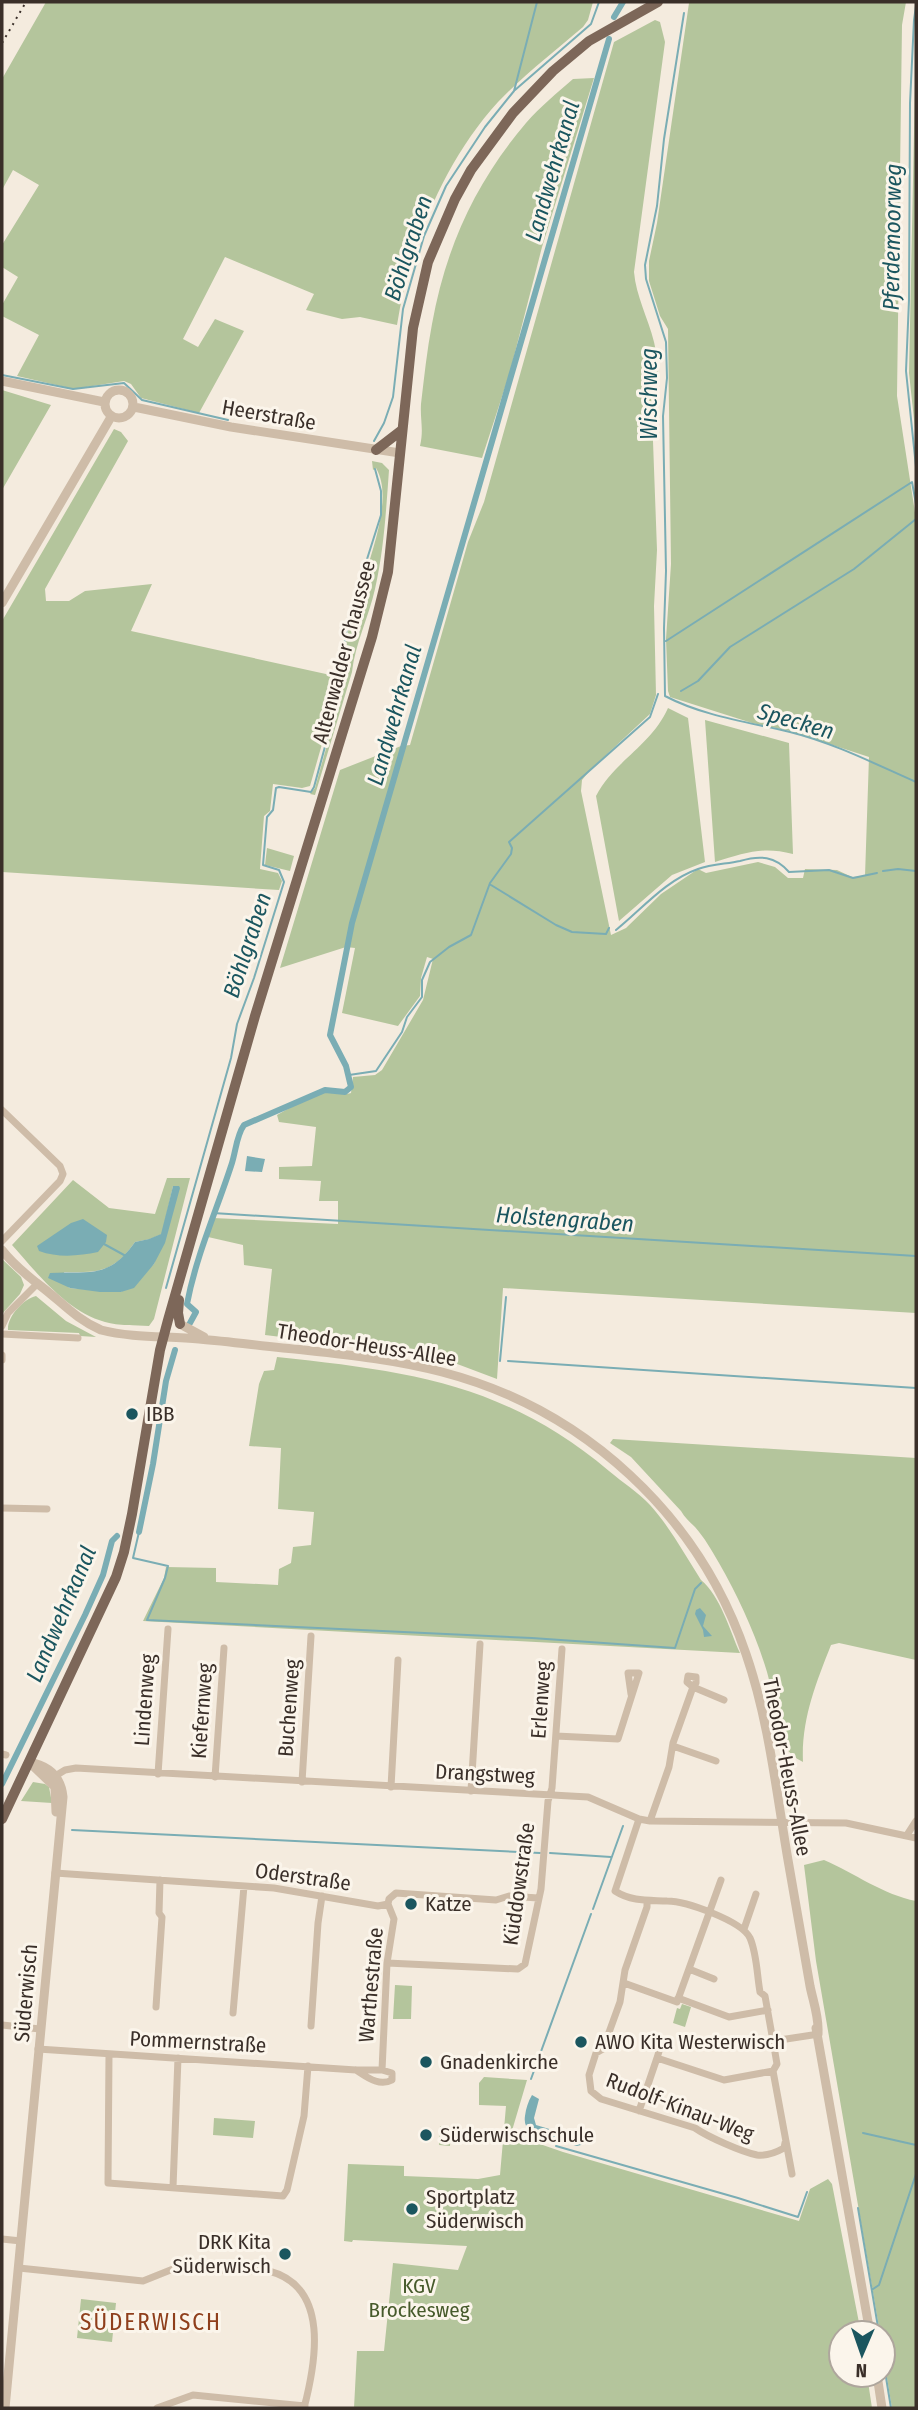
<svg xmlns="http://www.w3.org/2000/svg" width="918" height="2410" font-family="'Fira Sans Condensed',sans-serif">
<rect width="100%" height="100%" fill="#f4ebde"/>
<path fill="#b4c59c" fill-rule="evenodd" d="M 46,2 L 593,2 L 588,20 L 583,27 C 555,51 524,75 498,102 C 444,161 409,247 397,325 L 360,317 L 342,319 L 306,310 L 314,294 L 225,257 L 183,339 L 198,347 L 215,319 L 244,331 L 199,413 L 141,398 L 131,384 L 124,381 L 74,389 L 17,376 L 39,335 L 2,316 L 2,305 L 18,277 L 2,267 L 2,245 L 39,185 L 13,170 L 2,190 L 2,79 Z
M 694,2 L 906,2 L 902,25 L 897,396 L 916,519 L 916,1313 L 503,1288 L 497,1379 L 436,1356 L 265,1335 L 272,1269 L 244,1265 L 243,1245 L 208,1237 L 213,1218 L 338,1224 L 338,1201 L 319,1201 L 321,1181 L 279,1179 L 279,1167 L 312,1166 L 316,1127 L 279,1122 L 277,1115 C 292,1107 313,1094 329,1092 C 337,1092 342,1096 351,1093 L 353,1077 L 375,1075 L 382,1070 L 423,1000 L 433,959 L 427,957 L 421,978 L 420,996 L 398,1026 L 342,1013 L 355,948 L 346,947 L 280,968 L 340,770 L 401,746 L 410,745 L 468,542 L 484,502 L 614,42 L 655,20 L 660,22 L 665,42 L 634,272 C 636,296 648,318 654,342 C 660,366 659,391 652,414 L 657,550 L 654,606 L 656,695 L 650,714 L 591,769 L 582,780 L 581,791 L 611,935 L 626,928 L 661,894 L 698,869 L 706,873 L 758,862 L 775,867 L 788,878 L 803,878 L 805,869 L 837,870 L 852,877 L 865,876 L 869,757 L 790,731 L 752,723 L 670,697 L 668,691 L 666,639 L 671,564 L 668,329 L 660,316 L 649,281 L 649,261 L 657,223 L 689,3 Z
M 916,36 L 916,438 L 909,373 Z
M 594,78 L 542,247 L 510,372 L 482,458 L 420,446 C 424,429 420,420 421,404 C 424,378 427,350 432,324 C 446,247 475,183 526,123 C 540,107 557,93 573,79 Z
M 2,390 L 51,405 L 2,490 Z
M 114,429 L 121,432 L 128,441 L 45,589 L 46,601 L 69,601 L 85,591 L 152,584 L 131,631 L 335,676 L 338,688 L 310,786 L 302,788 L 273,784 L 270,811 L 264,816 L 260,869 L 278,873 L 282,881 L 279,890 L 2,872 L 2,621 Z
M 372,461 L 382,463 L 389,470 C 386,511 384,549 375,589 C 369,616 355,644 352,672 L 315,795 L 310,794 L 315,788 L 344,684 C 333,623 404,515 376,468 L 373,470 Z
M 668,708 L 688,718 L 705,862 L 672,875 L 619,921 L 596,796 C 615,760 651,746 668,708 Z
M 705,720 L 789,743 L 793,854 C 762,846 745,853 715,862 Z
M 267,848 L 294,856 L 290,871 L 265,865 Z
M 167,1178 L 190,1178 L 154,1319 L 149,1326 C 135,1325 119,1326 105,1322 C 66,1311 38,1274 12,1245 L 73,1180 L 109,1208 L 155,1214 ZM 173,1186 L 179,1186 L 154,1264 L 121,1292 L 69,1288 L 64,1272 C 99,1273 114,1272 135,1242 L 150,1239 L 162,1234 Z
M 2,1259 L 21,1277 L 24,1285 L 20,1294 L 2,1314 Z
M 36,1296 L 66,1321 L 96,1337 L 80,1336 L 79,1333 L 8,1330 C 7,1317 23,1299 36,1296 Z
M 277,1357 C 407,1371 505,1383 609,1471 C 622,1482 638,1492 650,1505 C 670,1527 685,1555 701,1580 C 721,1597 729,1629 740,1653 L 143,1621 L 164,1578 L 166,1567 L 216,1568 L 216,1582 L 278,1585 L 279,1569 L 291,1563 L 293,1547 L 311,1545 L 314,1512 L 278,1509 L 281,1448 L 249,1446 L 259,1384 L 264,1371 L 274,1370 Z
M 613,1439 L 916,1458 L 916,1660 L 839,1643 L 831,1645 C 816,1683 801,1720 803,1762 C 770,1747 776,1702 767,1672 C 756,1635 738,1596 719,1563 C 712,1551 704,1537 695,1527 C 690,1522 685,1518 681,1511 L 631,1457 L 610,1443 Z
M 33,1782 L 45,1784 L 49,1787 L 52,1803 L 21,1801 Z
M 824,1860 C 854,1873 884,1895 916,1901 L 916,2408 L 892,2408 L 883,2354 L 883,2333 L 880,2333 L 816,1961 L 804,1865 Z
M 395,1985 L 412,1986 L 411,2019 L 393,2019 Z
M 682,2004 L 691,2007 L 685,2027 L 673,2023 L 677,2008 L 680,2009 Z
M 484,2077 L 527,2080 L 511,2134 L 563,2152 L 799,2221 L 810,2189 L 828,2179 L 832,2184 L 861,2333 L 841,2333 L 841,2375 L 867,2375 L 872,2408 L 354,2408 L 357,2351 L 384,2351 L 393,2263 L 458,2270 L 467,2246 L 353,2240 L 352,2242 L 344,2241 L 348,2164 L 404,2166 L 404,2176 L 478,2179 L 500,2175 L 506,2106 L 479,2105 L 479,2083 Z
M 214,2118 L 255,2121 L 253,2138 L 213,2135 Z
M 440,2126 L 451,2126 L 450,2146 L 439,2145 Z
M 81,2299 L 116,2303 L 112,2342 L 77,2338 Z"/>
<path fill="#7aadb4" d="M 247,1156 L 265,1159 L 262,1172 L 245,1171 Z
M 173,1186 L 179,1186 L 180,1188 L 165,1243 L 154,1264 L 134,1288 L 121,1292 L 100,1292 L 70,1288 L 48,1278 L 50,1273 C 90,1271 109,1279 135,1242 L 149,1239 L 161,1234 Z
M 83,1219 L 107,1235 L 106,1242 L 98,1252 C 79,1256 58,1258 39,1251 L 37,1246 L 71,1223 Z
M 700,1608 L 706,1615 L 703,1626 L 712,1636 L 704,1637 L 703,1630 L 695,1614 L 696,1610 Z
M 532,2095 L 539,2099 L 534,2118 L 536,2125 L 566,2134 L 582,2135 L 584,2142 L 581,2145 L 577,2146 C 560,2139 521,2141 525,2116 C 526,2108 528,2102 532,2095 Z"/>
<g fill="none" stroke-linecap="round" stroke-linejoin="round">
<path stroke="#7aadb4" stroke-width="2" d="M 916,6 L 914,20 L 910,103 L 909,300 L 906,371 L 916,467
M 684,13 L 664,139 L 657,206 L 645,265 L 646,279 L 666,342 L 667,378 L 663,416 L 666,571 L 664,628 L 665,696 C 703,716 748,722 790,732 C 834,743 875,764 916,782
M 515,90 L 591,24 L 599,2
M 2,375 L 73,389 L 124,383 L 142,400 L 228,420
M 374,441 L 384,423 L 393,397 L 403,309 L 424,236 L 446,186 L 485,127 L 514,91 L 537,2
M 666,641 L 912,482 L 916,504
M 681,691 L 698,681 L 730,647 L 854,569 L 916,519
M 883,871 L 898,869 L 916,871
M 491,885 L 556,925 L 572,932 L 606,934 L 609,928
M 616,930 C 642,909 666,880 698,869 C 712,864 727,864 740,861 C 760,855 775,856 789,872 L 829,870 L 853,878 L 877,873
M 349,1075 L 376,1071 L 402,1032 L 407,1017 L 422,997 L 422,980 L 430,962 L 449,947 L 471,935 L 490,883 L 511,854 L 512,848 L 509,842 L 650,717 L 658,694
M 213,1213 L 916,1256
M 104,1244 L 124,1255
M 166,1288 L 231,1058 L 237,1024 L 254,978 L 284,882 L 279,870 L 263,865 L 267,817 L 273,810 L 276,788 L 279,787 L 311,792 L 314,787 L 341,688 L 340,670 L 349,616 L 381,515 L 381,491 L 375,469
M 500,1361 L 506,1297
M 508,1361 L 916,1388
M 139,1532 L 133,1558 L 168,1566 L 165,1578 L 147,1620 L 532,1638 L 675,1648 L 695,1589 L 701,1583
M 72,1830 L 540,1853
M 550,1853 L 611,1857
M 593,1909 L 623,1826
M 531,2079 L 591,1914
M 863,2133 L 916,2145
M 556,2146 L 738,2198 L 798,2217 L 807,2192
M 858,2208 L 879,2333
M 873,2289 L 879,2285 L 916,2174
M 883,2359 L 891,2408"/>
<path stroke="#7aadb4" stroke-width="6" d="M 614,17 L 623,2
M 190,1323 L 196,1312 L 187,1304 C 196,1256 216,1212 231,1166 C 236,1152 236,1136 244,1125 L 325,1090 L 345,1092 L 351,1087 L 346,1066 L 330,1035 L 352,923 L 609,39
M 139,1532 L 153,1464 L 166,1381 L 175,1350
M 2,1784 L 85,1615 L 103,1575 L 112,1541 L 117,1536"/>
<path stroke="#cebca8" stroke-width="7" d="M 2,1110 L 60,1166 L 63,1174 L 60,1181 L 2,1241
M 2,1326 L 8,1313 L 38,1283
M 2,1334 L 78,1338
M 2,1355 L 2,1360
M 2,1508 L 47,1509
M 556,1736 L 618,1739 L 639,1673 L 628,1673 L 631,1694
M 673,1746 L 716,1761
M 2,1754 L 6,1755
M 158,1774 L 168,1629
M 215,1777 L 224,1648
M 52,1778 L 65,1770 L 76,1768 L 588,1797 L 639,1819 L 650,1821 L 846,1823 L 916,1838
M 302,1782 L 311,1636
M 391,1787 L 398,1660
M 471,1791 L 480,1644
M 639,1819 L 615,1891 C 632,1902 649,1900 667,1901 C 686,1901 742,1921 750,1938 C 757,1954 757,1976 760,1992 L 765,1996 L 773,2041 L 819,2034
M 650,1821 L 669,1767 L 673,1743 L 693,1687 L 696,1683 L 696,1677 L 688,1676 L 687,1682 L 693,1687 L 724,1700
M 907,1835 L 916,1821
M 55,1873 L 274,1888 L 378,1906 L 388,1904 L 389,1899 L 396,1893 L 496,1900 L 509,1896 L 538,1898
M 647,1902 L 647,1907 L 625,1970 L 620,2002 L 603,2049 L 596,2053 L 589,2075 L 591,2091 L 601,2099 L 695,2128 C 708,2137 742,2152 757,2155 C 766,2156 777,2152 784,2148 L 785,2143
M 744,1929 L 756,1894
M 387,1963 L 518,1969 L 525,1964 L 541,1889 L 548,1801 L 552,1788 L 562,1649
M 689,1969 L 714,1979
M 624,1983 L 677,2002 L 721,1880
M 678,1998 L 729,2017 L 768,2010
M 156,2007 L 162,1917 L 159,1913 L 160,1880
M 233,2013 L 244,1886
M 2,2025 L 40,2029
M 311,2026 L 318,1923 L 322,1896
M 773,2041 L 777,2064 L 773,2071 L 792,2174
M 38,2049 L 356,2070 L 382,2070 L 392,2073 L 392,2080 C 379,2087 367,2077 356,2070
M 109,2054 L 108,2183 L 283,2196 L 287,2190 L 304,2116 L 308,2066
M 657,2058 L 661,2045
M 382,2070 L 387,1963 L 394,1919 L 388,1904
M 639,2111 L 657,2058 L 724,2080 L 773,2071
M 173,2187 L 178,2058
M 2,2239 L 21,2241
M 19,2268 L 143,2281 L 173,2269 L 269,2271 C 330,2287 316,2362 304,2408
M 157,2408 L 193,2395 L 305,2406"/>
<path stroke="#cebca8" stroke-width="9" d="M 2,381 L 104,402
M105 404a14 14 0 1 1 28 0a14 14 0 1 1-28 0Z
M 134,407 L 231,427 L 400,453
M 2,603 L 111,417
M 2,1250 C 13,1264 24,1273 38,1284 C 60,1300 75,1319 101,1330 C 132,1338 167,1336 199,1339 C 234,1342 269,1347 304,1350 C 350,1355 397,1360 442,1372 C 584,1409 699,1515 746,1654 C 769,1721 776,1790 788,1860 C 795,1902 803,1944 810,1986 C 813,2001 819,2017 818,2032
M 180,1324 L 204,1337
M 30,1763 L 55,1787 L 56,1812
M 816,2028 L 870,2333
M 877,2375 L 882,2408
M 5,2408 L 63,1797 C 61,1776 49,1766 29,1762"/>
<path stroke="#7d6759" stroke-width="10" d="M 376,450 L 402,430
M 179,1300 L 178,1313 L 180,1324
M 2,1819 L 116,1577 L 124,1552 L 132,1514 L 160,1350 L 168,1320 L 255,1016 L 372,637 L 388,572 L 413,328 L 428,262 L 455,199 L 471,170 L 513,113 L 553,71 L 589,41 L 658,2"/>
<path stroke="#3a2f29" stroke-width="2" stroke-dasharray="2 5" stroke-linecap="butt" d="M 2,43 L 26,2"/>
</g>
<g fill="#1b565f" stroke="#fbf5eb" stroke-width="2.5">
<circle cx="132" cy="1414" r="7"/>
<circle cx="411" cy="1904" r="7"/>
<circle cx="581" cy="2042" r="7"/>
<circle cx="426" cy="2062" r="7"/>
<circle cx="426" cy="2135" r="7"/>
<circle cx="412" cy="2209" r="7"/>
<circle cx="285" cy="2254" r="7"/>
</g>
<g text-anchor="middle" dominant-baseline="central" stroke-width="6" stroke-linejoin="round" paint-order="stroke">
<g font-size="21" fill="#3a2f29" stroke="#fbf5eb">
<text transform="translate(269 415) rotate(10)">Heerstraße</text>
<text transform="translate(344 652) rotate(-75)">Altenwalder Chaussee</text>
<text transform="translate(367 1345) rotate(9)">Theodor-Heuss-Allee</text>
<text transform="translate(145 1700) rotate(-86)">Lindenweg</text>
<text transform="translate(541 1700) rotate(-86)">Erlenweg</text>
<text transform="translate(289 1708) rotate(-86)">Buchenweg</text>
<text transform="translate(202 1711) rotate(-86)">Kiefernweg</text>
<text transform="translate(787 1767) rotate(79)">Theodor-Heuss-Allee</text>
<text transform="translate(485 1774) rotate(3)">Drangstweg</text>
<text transform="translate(303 1877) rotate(8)">Oderstraße</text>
<text transform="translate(519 1884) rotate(-82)">Küddowstraße</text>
<text transform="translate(371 1985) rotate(-85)">Warthestraße</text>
<text transform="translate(26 1993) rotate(-85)">Süderwisch</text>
<text transform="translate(198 2042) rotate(3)">Pommernstraße</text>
<text transform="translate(680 2107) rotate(21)">Rudolf-Kinau-Weg</text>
</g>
<g font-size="21" fill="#3a2f29" stroke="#fbf5eb" text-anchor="start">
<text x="146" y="1414">IBB</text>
<text x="425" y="1904">Katze</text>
<text x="595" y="2042">AWO Kita Westerwisch</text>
<text x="440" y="2062">Gnadenkirche</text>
<text x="440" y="2135">Süderwischschule</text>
<text x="426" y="2197">Sportplatz<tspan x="426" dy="24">Süderwisch</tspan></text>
<text x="271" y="2242" text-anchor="end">DRK Kita<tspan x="271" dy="24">Süderwisch</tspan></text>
</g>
<g font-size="21" fill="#465a2b" stroke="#fbf5eb">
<text x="419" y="2286">KGV<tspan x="419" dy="24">Brockesweg</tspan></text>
</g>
<g font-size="23" font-style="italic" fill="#1b565f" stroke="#fbf5eb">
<text transform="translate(552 171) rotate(-74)">Landwehrkanal</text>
<text transform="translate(892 237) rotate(-89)">Pferdemoorweg</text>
<text transform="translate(408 248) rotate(-72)">Böhlgraben</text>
<text transform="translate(649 394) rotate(-90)">Wischweg</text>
<text transform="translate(394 715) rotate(-74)">Landwehrkanal</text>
<text transform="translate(796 721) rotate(16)">Specken</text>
<text transform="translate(247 945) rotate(-72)">Böhlgraben</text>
<text transform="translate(565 1219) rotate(4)">Holstengraben</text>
<text transform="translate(61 1614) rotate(-67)">Landwehrkanal</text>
</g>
<g font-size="23" letter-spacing="2" fill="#8f3f1c" stroke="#fbf5eb">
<text x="151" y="2322">SÜDERWISCH</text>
</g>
</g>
<rect width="918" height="2410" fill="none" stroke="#3a2f29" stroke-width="7"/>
<g transform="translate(862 2354) rotate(182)"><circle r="33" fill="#fbf5eb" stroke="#aea69d" stroke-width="2"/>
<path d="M0-5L12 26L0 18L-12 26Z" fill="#1b565f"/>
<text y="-10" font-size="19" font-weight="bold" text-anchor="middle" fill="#3a2f29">N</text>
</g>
</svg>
